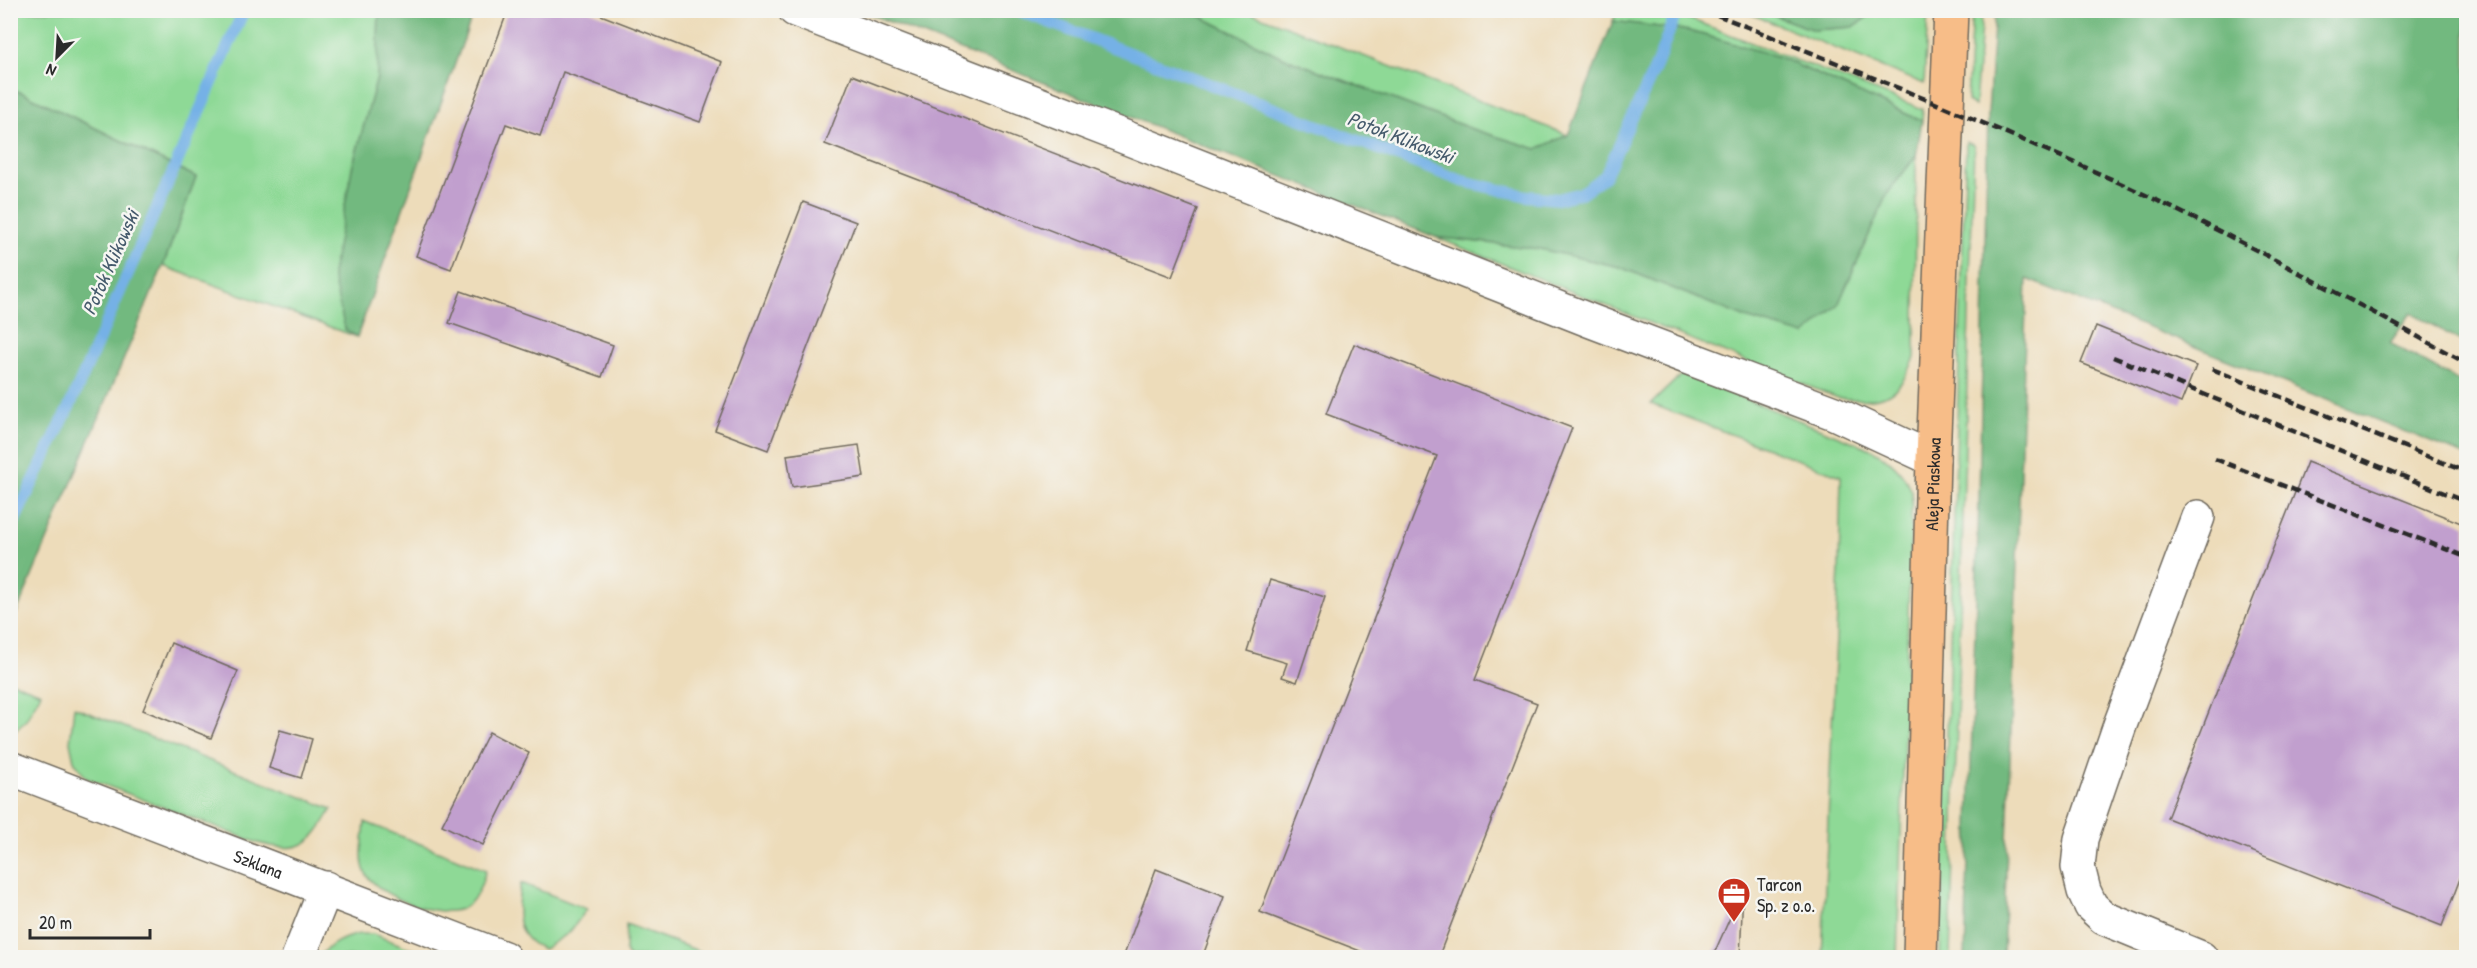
<svg xmlns="http://www.w3.org/2000/svg" width="2477" height="968" font-family="'Patrick Hand',sans-serif">
<rect width="100%" height="100%" fill="#f6f6f2"/>
<filter id="ink" filterUnits="userSpaceOnUse"><feTurbulence type="fractalNoise" baseFrequency=".0167" numOctaves="2"/><feDisplacementMap in="SourceGraphic" scale="12" xChannelSelector="R" yChannelSelector="G"/><feConvolveMatrix kernelMatrix="1 2 1 2 8 2 1 2 1" color-interpolation-filters="sRGB"/></filter>
<filter id="wash" filterUnits="userSpaceOnUse"><feTurbulence type="fractalNoise" baseFrequency=".008" numOctaves="4" result="noise"/><feDisplacementMap in="SourceGraphic" scale="24" xChannelSelector="R" yChannelSelector="G"/><feGaussianBlur stdDeviation="1.35" result="paint"/><feColorMatrix in="noise" values="0 0 0 0 0 0 0 0 0 0 0 0 0 0 0 0 0 1.4 0 .05"/><feComposite in="paint" operator="in"/></filter>
<g filter="url(#wash)">
<rect width="100%" height="100%" fill="#eddcba"/>
<path fill="#8ed996" stroke="#5c8260" stroke-width="1.5" d="M 10,11 L 379,11 L 377,78 L 352,168 L 345,329 L 357,337 L 163,266 L 196,177 L 23,93 L 11,89 Z
M 1190,11 L 1247,11 L 1568,135 L 1537,149 L 1472,129 L 1280,56 Z
M 1617,11 L 1669,11 L 1923,109 L 1922,121 L 1779,57 L 1690,31 L 1613,21 Z
M 1743,11 L 1762,11 L 1814,30 L 1853,27 L 1876,11 L 1928,11 L 1924,84 Z
M 1972,11 L 1982,11 L 1975,106 L 1967,101 Z
M 1966,142 L 1974,145 L 1950,957 L 1940,958 Z
M 1916,156 L 1915,358 C 1896,400 1883,402 1838,398 L 1435,237 L 1540,249 L 1620,267 L 1749,319 L 1805,335 L 1863,244 L 1887,194 Z
M 1682,374 L 1871,449 C 1892,461 1901,469 1912,491 L 1897,957 L 1822,957 L 1839,568 L 1841,476 L 1651,404 Z
M 10,681 L 41,693 L 26,720 L 11,734 Z
M 74,707 L 332,809 C 311,846 301,854 258,843 L 86,778 L 74,761 L 70,742 Z
M 365,822 L 486,870 C 481,886 478,899 463,908 C 440,920 376,896 365,872 C 359,858 364,837 365,822 Z
M 521,883 L 587,909 L 569,933 L 544,949 C 513,939 516,910 521,883 Z
M 626,924 L 715,957 L 628,957 L 625,950 Z
M 359,934 L 373,934 L 432,957 L 318,957 C 331,944 342,938 359,934 Z"/>
<path fill="#72b97f" stroke="#4e7255" stroke-width="1.5" d="M 379,11 L 474,11 L 357,337 L 345,329 L 332,274 L 352,168 L 377,78 Z
M 862,11 L 1190,11 L 1280,56 L 1472,129 L 1537,149 L 1568,135 L 1613,21 L 1690,31 L 1779,57 L 1922,121 L 1916,156 L 1887,194 L 1838,305 L 1805,335 L 1749,319 L 1620,267 L 1540,249 L 1435,237 Z
M 1762,11 L 1876,11 L 1853,27 L 1814,30 Z
M 1995,11 L 2466,11 L 2466,344 L 2411,313 L 2390,343 L 2466,385 L 2466,456 L 2027,279 L 2003,957 L 1965,958 L 1979,498 L 1988,113 Z
M 11,89 L 23,93 L 196,177 L 163,266 L 11,626 Z"/>
<g fill="none" stroke-linecap="round" stroke-linejoin="round">
<path stroke="#74b1e6" stroke-width="12" d="M 1017,10 L 1462,181 L 1527,196 L 1558,199 L 1581,193 L 1605,176 L 1657,64 L 1677,10
M 10,530 L 70,405 L 244,10"/>
</g>
<g id="blocks">
<path fill="#c19fce" d="M 508,10 L 588,10 L 722,62 L 700,122 L 563,72 L 540,136 L 506,124 L 451,269 L 416,256 Z
M 852,75 L 1198,209 L 1172,277 L 825,144 Z
M 803,202 L 856,222 L 768,450 L 715,430 Z
M 461,291 L 613,345 L 602,377 L 449,323 Z
M 2096,326 L 2196,366 L 2181,403 L 2081,363 Z
M 1354,344 L 1572,428 L 1475,680 L 1537,703 L 1438,958 L 1378,958 L 1260,912 L 1437,456 L 1326,414 Z
M 859,445 L 864,477 L 792,487 L 787,455 Z
M 2307,462 L 2466,525 L 2466,863 L 2442,926 L 2167,818 Z
M 1270,580 L 1325,597 L 1297,682 L 1282,677 L 1287,663 L 1247,651 Z
M 171,643 L 238,671 L 211,738 L 143,710 Z
M 280,730 L 312,739 L 301,778 L 269,768 Z
M 489,732 L 529,753 L 483,845 L 442,825 Z
M 1156,869 L 1225,896 L 1202,958 L 1123,958 Z
M 1743,889 L 1740,958 L 1712,958 Z"/>
</g>
</g>
<g filter="url(#ink)">
<use href="#blocks" fill-opacity="0" stroke="#6f695d" stroke-width="1.5"/>
<g fill="none" stroke-linecap="round" stroke-linejoin="round">
<g stroke="#6f695d" stroke-width="36">
<g id="minor">
<path d="M 795,10 L 1117,134 L 1591,321 L 1834,413 L 1933,459"/>
<path d="M 2198,517 L 2120,725 L 2081,839 L 2078,867 L 2084,891 L 2091,906 L 2104,918 L 2201,958"/>
<path id="s1" d="M 10,768 L 504,958"/>
<path d="M 298,958 L 326,888"/>
</g>
</g>
<g stroke="#6f695d" stroke-width="36">
<g id="major">
<path id="s2" d="M 1920,958 L 1933,459 L 1951,10"/>
</g>
</g>
<use href="#minor" stroke="#fff" stroke-width="33"/>
<use href="#major" stroke="#f7bd88" stroke-width="33"/>
<path stroke="#2b2b2b" stroke-width="4.5" stroke-dasharray="9 4.5" stroke-linecap="butt" d="M 1705,10 C 1844,66 1984,121 2120,183 C 2239,238 2352,301 2466,363
M 2113,357 L 2466,502
M 2212,369 L 2466,472
M 2215,459 L 2466,557"/>
</g>
</g>
<defs>
<g id="office-pin" transform="scale(1.725)"><path d="M0 17L-7.5 6A9.5 9.5 0 1 1 7.5 6Z" fill="#c8321e" stroke="#f6f6f2"/><path d="M-6-3h4V-5.5h4V-3h4V5H-6ZM-1-4.5V-3h2v-1.5ZM-6 0V1H6V0Z" fill="#fff"/></g>
</defs>
<g fill-rule="evenodd">
<use href="#office-pin" x="1734" y="894"/>
</g>
<g text-anchor="middle" dominant-baseline="central" stroke-width="5" stroke-linejoin="round" paint-order="stroke">
<g font-size="18" fill="#2b2b2b" stroke="#f6f6f2">
<text stroke="none"><textPath href="#s2" startOffset="474">Aleja Piaskowa</textPath></text>
<text stroke="none"><textPath href="#s1" startOffset="266">Szklana</textPath></text>
</g>
<g font-size="18" fill="#2b2b2b" stroke="#f6f6f2" text-anchor="start">
<text x="1757" y="884">Tarcon<tspan x="1757" dy="21">Sp. z o.o.</tspan></text>
</g>
<g font-size="20" font-style="italic" fill="#455a6c" stroke="#f6f6f2">
<text transform="translate(1401 137) rotate(21)">Potok Klikowski</text>
<text transform="translate(110 262) rotate(-66)">Potok Klikowski</text>
</g>
</g>
<rect width="2477" height="968" fill="none" stroke="#f6f6f2" stroke-width="36"/>
<g transform="translate(57 57) rotate(204)" stroke="#f6f6f2" stroke-width="4.5" paint-order="stroke">
<path d="M0-4.5L10 22L0 15L-10 22Z" fill="#2b2b2b"/>
<text y="-9" font-size="16" font-weight="bold" text-anchor="middle" fill="#2b2b2b">N</text>
</g>
<path d="M30 929v9h120v-9" fill="none" stroke="#2b2b2b" stroke-width="3"/>
<text x="39" y="929" font-size="18" fill="#2b2b2b" stroke="#f6f6f2" stroke-width="4.5" paint-order="stroke">20 m</text>
</svg>
